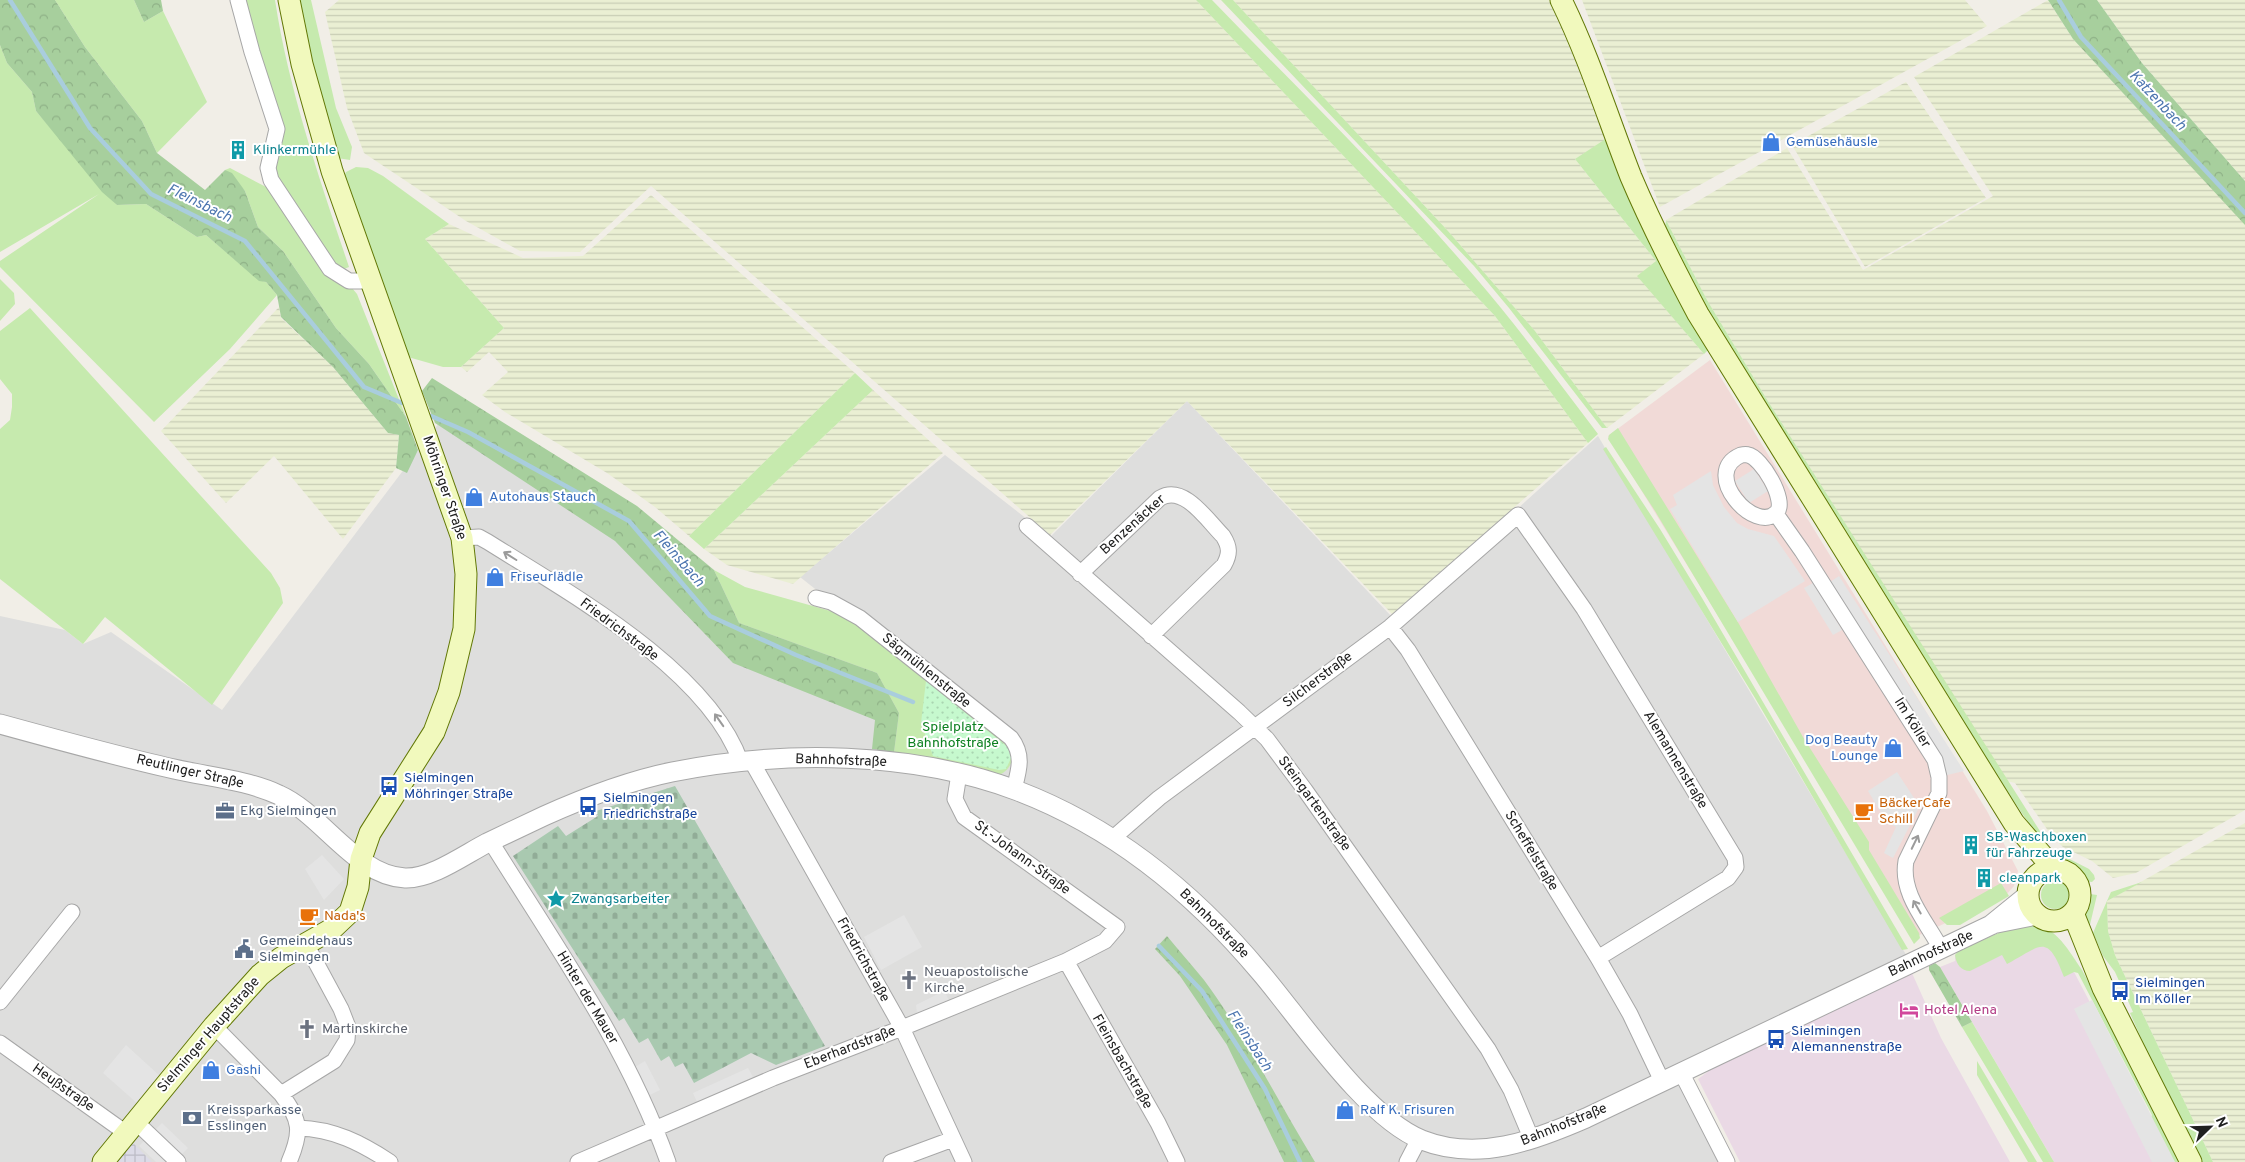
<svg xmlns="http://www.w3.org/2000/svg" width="2245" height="1162" font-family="Overpass,sans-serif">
<defs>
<pattern id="farmland-rules" width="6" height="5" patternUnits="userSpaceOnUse" patternTransform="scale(1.25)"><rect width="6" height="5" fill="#eaefd3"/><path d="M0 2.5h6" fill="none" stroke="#c8cdb5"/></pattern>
<pattern id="forest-crowns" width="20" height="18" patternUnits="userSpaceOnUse" patternTransform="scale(1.25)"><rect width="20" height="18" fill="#a7cf9d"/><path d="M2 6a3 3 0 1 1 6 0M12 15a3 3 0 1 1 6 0" fill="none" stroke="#8fb187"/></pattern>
<pattern id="cemetery-stones" width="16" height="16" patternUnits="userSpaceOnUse" patternTransform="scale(1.25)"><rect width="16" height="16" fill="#a9c9b0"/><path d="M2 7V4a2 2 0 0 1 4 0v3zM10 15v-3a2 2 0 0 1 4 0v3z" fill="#91ac97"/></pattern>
<pattern id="park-dots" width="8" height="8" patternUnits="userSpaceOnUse" patternTransform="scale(1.25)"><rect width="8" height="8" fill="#c6f9ce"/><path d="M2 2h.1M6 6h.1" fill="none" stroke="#aad5b1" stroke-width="1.8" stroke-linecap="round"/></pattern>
<pattern id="plaza-grid" width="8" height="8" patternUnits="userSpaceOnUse" patternTransform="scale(1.25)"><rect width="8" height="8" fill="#dcdbe7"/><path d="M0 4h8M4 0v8" fill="none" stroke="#bcbcc6"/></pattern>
</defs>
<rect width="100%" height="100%" fill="#f1eee7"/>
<path fill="#dededd" d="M 1187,401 L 1392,617 L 1515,511 L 1598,436 L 1911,963 L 1681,1072 L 1727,1162 L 0,1162 L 0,616 L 65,630 L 83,644 L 111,632 L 222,710 L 439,423 L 614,533 L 929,679 L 800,577 L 945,455 L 1050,537 Z"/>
<path fill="#f1dad7" d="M 1710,360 L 1987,811 L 2018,871 L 2014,886 L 2005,896 L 1915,937 L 1608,436 Z"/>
<path fill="#ead9e5" d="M 2039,933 L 2074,972 L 2174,1162 L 2054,1162 L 1940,967 L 1955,961 L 1955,955 Z
M 1912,973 L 1941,1038 L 2010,1162 L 1740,1162 L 1698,1079 L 1710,1070 Z"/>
<path fill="url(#farmland-rules)" d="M 339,0 L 1196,0 L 1495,316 L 1588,443 L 1392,614 L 1187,401 L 1050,535 L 651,186 L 580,252 L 520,251 L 466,221 L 364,153 L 347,108 L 325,12 Z
M 1233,0 L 1555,0 L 1607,139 L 1575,159 L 1656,261 L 1638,276 L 1704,354 L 1607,428 L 1535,331 L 1448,231 Z
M 1582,0 L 1965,0 L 1987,26 L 1660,207 Z
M 2048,0 L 2073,39 L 2245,224 L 2245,810 L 2136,873 L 2113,878 L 2092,861 L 2063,847 L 2051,835 L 2015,783 L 2007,781 L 1766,398 L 1707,300 L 1666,220 L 1787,148 L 1863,270 L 1993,196 L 1914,77 Z
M 2097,0 L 2245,0 L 2245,181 L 2142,63 Z
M 1906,82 L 1986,198 L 1865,267 L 1792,145 Z
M 651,195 L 855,373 L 689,536 L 655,507 L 607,473 L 505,412 L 482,395 L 508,372 L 489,352 L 467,372 L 461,367 L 504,328 L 425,239 L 449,224 L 523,258 L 583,256 Z
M 279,307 L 281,318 L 333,367 L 388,433 L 399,435 L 396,468 L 343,539 L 274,456 L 226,503 L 161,431 Z
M 873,390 L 943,453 L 793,584 L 727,565 L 704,549 Z
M 2245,823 L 2245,1162 L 2213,1162 L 2115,955 L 2108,931 L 2107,901 Z"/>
<path fill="#c6eaae" d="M 55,0 L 134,0 L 144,22 L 163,11 L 207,102 L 157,153 L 142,121 L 85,47 Z
M 242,0 L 275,0 C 289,92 320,180 349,267 L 344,269 L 337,265 L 279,184 L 275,170 L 281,133 Z
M 298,0 L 311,0 L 336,108 L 352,147 L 350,160 L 337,158 L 317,86 Z
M 1196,0 L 1212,0 C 1300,91 1392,180 1475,277 C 1518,327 1558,381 1598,434 L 1588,443 L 1495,316 Z
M 1221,0 L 1233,0 L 1448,231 L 1535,331 L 1607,428 L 1602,428 L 1509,308 L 1474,266 Z
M 0,45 L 7,63 L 32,92 L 36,111 L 117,205 L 146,204 L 197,237 L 206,235 L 259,280 L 266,282 L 277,295 L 230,349 L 154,422 L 0,267 L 0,261 L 99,194 L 0,252 Z
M 1607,138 L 1711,347 L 1704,354 L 1637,276 L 1656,261 L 1575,159 Z
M 356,167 L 368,168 L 383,176 L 449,224 L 425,239 L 504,328 L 461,367 L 443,367 L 408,357 L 343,179 L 346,172 Z
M 230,168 L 268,188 L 357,294 L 406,417 L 369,364 L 336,328 L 283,251 L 258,227 L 245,191 L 225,170 Z
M 1666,220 L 1707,300 L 1766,398 L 2045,839 L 2042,843 L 2009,794 L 1715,326 L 1665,230 Z
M 0,279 L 14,293 L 15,304 L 0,321 Z
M 30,308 L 271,573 L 280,588 L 283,603 L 212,705 L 105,617 L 83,644 L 0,579 L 0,429 L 10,420 L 12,407 L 12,394 L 0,379 L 0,331 Z
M 855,373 L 873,390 L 704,549 L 689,536 Z
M 1618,428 L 1739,624 L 1803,737 L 1869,842 L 1869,850 L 1919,933 L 1920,938 L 1914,944 L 1655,511 L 1608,439 L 1609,435 Z
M 1606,447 L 1660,529 L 1702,598 L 1908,949 L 1902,950 L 1755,698 L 1603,449 Z
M 714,570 L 745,587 L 852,617 L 929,678 L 1015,751 C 1012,762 1010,770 999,775 L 894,752 L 899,713 L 877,673 L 739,623 Z
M 2047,850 L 2052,850 L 2089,869 L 2094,875 L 2095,879 L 2092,882 L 2085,881 L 2076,870 L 2060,862 Z
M2041 895a14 14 0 1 1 28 0a14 14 0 1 1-28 0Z
M 2142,882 L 2107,901 L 2108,931 L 2115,955 L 2213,1162 L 2200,1162 L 2160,1081 L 2130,1013 L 2133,1012 L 2115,972 L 2103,956 L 2093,933 C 2099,919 2105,905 2111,892 Z
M 2001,883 L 2009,896 L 1960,925 L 1947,925 L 1939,918 Z
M 2090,894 L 2097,895 L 2088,933 C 2085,920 2082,906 2090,894 Z
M 2030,923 C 2057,927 2068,950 2082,970 L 2183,1162 L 2171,1162 L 2150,1120 L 2152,1115 L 2078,973 L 2074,972 L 2064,977 C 2047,933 2042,945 2007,964 L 2002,955 L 1970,971 C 1961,971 1956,964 1955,955 L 1959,950 L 2015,926 Z
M 1972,1022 L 2054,1162 L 2043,1162 L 1962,1027 Z
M 1977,1061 L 2037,1162 L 2028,1162 L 1977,1075 Z"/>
<path fill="url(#forest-crowns)" d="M 0,0 L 55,0 L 85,47 L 142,121 L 157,153 L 205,190 L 225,170 L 232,173 L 245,191 L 258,227 L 283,251 L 336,328 L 369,364 L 406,417 L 418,450 L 407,473 L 396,468 L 399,435 L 388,433 L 333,367 L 281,317 L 277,295 L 266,282 L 259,281 L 206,235 L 197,237 L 146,204 L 117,205 L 102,192 L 36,111 L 32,92 L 7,63 L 0,45 Z
M 134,0 L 161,0 L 163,11 L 144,22 Z
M 2048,0 L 2097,0 L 2142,63 L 2245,181 L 2245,225 L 2073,39 Z
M 432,378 L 637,506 L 714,570 L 739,623 L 877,673 L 899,713 L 894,752 L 872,749 L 875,720 L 733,663 L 615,541 L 435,423 L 422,391 Z
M 1167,936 C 1179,951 1192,965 1204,980 C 1246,1037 1278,1101 1315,1162 L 1284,1162 L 1227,1045 L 1180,976 L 1155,949 Z
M 1935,963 L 1940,967 L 1972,1022 L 1962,1027 L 1929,970 L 1929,966 Z"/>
<path fill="url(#cemetery-stones)" d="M 675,786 L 825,1046 L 776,1065 L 751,1053 L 694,1083 L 683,1063 L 675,1067 L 669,1056 L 661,1061 L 648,1038 L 639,1043 L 624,1018 L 619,1021 L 513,856 L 558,826 L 566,836 L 598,816 L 596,811 Z"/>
<path fill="url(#park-dots)" d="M 926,681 L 1010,749 L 1011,758 L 1006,769 L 999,770 L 933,756 L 921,723 Z"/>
<path fill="#e4e4e4" d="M 1754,469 L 1768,491 L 1749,503 L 1735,481 Z
M 1711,471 L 1713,485 L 1724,507 L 1737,523 L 1748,529 L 1774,536 L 1805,581 L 1738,622 L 1670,509 L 1677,505 L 1673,495 Z
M 1839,576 L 1964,771 L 1939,777 L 1824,586 Z
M 1813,583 L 1842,630 L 1833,635 L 1804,588 Z
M 1897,772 L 1916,801 L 1921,804 L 1893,858 L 1884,853 L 1896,827 L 1886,821 L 1868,791 Z
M 322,855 L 344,879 L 324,900 L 305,869 Z
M 904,915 L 922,947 L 881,970 L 864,937 Z
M 944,991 L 949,1000 L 917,1013 L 916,1005 Z
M 2092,1000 L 2175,1162 L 2152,1162 L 2074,1009 Z
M 126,1045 L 160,1076 L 138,1104 L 103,1073 Z
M 645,1061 L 660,1090 L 650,1095 L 635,1067 Z
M 748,1068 L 753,1077 L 697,1102 L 693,1093 Z
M 162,1123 L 188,1148 L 176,1160 L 178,1162 L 156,1162 L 139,1146 Z"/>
<path fill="url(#plaza-grid)" d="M 132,1142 L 152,1162 L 114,1162 Z"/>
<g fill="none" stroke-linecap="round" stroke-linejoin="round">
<path stroke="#a9cddd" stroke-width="4.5" d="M 10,0 L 90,128 L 151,194 L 245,241 L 364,387 L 402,403
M 2059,0 L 2081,37 L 2245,213
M 431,416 L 468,432 L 629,521 L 710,616 L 796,655 L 913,702
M 1159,946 L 1202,991 L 1265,1089 L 1300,1162"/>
<g stroke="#a7a7a7" stroke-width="17">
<path id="minor" d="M 238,0 L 252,52 L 277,129 L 268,168 L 271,180 L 330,269 L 349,281 L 370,281
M 1741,455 C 1743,455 1746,454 1748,455 C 1761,457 1787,500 1777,512 C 1756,536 1699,473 1741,455 Z
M 1776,514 L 1802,551 L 1935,760 L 1939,777 L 1939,793 L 1906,861 C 1900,894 1927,922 1941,949
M 1027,526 L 1239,712 L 1267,739 L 1305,790 L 1488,1049 L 1511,1090 L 1532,1140
M 462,538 L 479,537 L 488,542 C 569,593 709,670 741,763
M 1080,574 L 1160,498 C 1184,484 1207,520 1223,536 C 1230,547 1230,554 1224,565 L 1151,636
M 816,598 L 831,602 L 860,618 L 1011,738 C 1024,755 1019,770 1014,789
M 1390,627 L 1408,650 L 1598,958 L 1630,1014 L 1662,1081
M 752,762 L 902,1028 L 964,1162
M 1112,839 L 1159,798 L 1390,627 L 1518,515 L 1584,609 L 1735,858 L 1736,867 L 1728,878 L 1598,958
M 491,842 C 555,945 627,1046 668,1162
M 1066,961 L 1158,1123 L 1177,1162
M 0,1002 L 72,912
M 214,1026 L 281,1094 C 301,1120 302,1132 289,1162
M 0,1043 L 126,1133
M 1681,1072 L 1727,1162
M 281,1094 L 334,1061 L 347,1040 L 348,1027 L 341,1009 L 306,944
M 136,1122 L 178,1162
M 298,1128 C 334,1129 361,1143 390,1162
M 578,1162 L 773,1078 L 902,1028 L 1066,961 L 1105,941 L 1117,927 L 964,817 L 955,799 L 959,774
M 891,1162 L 953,1139
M 1407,1162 L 1419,1139"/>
</g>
<g stroke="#a7a7a7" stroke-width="21">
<path id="tertiary" d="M 0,724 C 58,740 116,756 174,769 C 209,777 247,780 279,795 C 322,814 356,876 405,878 C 431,879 464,855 487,843 C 506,834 525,825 544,816 C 584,798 628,781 672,772 C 782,750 913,751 1018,791 C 1115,828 1195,894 1261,973 C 1301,1020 1365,1117 1422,1140 C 1478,1162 1533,1141 1586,1118 L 1991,925 L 2028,895
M 1997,923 L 2037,915"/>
</g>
<g stroke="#627806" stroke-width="23">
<path id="secondary" d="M 1561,0 C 1589,57 1608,118 1631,177 C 1651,224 1674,269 1698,314 L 2014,823 L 2054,869
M2028 895a26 26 0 1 1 52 0a26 26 0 1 1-52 0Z
M 2073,913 L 2103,988 L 2191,1162
M 103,1162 L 214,1026 L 260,975 L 281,958 L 332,929 L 350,912 L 358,887 L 361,859 L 370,833 L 434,732 L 449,692 L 464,629 L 466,574 L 462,538 L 332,171 L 302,64 L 289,0"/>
</g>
<use href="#minor" stroke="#fff" stroke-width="15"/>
<use href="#tertiary" stroke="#fff" stroke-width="19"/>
<use href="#secondary" stroke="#f1f9bd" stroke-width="21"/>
</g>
<defs><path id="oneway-shaft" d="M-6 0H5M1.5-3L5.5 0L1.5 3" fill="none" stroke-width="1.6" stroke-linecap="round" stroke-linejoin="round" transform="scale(1.25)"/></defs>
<g stroke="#9b9b9b">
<use href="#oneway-shaft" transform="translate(510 556) rotate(-148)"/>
<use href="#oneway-shaft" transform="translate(719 720) rotate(-125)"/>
<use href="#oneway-shaft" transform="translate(1915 842) rotate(-64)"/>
<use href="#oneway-shaft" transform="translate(1917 907) rotate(-120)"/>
</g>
<defs>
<g id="shop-bare" transform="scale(1.5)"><path d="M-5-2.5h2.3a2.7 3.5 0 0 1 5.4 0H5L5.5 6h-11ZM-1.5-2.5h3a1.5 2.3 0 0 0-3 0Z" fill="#3f7fe0" stroke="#fff" stroke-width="2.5" paint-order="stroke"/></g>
<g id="building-bare" transform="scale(1.5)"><path d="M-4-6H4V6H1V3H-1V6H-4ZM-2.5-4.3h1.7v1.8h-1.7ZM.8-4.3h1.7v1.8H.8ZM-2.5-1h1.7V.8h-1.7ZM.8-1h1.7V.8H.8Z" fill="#0f9aa8" stroke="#fff" stroke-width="2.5" paint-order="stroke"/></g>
<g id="bus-bare" transform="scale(1.5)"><path d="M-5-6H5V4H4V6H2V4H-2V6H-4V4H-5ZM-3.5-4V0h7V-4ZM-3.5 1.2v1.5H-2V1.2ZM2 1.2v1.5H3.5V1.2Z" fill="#1a4fb4" stroke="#fff" stroke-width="2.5" paint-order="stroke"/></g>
<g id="office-bare" transform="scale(1.5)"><path d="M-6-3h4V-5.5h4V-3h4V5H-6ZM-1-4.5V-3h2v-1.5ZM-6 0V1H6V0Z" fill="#5c6f8a" stroke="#fff" stroke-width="2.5" paint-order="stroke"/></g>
<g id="cafe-bare" transform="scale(1.5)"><path d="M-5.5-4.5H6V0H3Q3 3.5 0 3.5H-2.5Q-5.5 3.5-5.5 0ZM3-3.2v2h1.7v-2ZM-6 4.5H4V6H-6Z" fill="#e8710a" stroke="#fff" stroke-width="2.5" paint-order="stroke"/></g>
<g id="sight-bare" transform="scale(1.5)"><path d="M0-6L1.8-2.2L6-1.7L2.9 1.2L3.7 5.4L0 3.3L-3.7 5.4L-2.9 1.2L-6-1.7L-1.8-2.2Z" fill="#0f9aa8" stroke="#fff" stroke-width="2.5" paint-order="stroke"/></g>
<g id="civic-bare" transform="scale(1.5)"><path d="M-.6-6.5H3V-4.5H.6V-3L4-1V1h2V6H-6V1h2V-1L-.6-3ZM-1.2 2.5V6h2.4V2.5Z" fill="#5c6f8a" stroke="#fff" stroke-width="2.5" paint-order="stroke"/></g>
<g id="church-bare" transform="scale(1.5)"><path d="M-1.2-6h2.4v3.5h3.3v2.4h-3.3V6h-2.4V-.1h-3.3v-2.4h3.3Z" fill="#6b7280" stroke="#fff" stroke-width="2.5" paint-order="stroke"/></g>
<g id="hotel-bare" transform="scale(1.5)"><path d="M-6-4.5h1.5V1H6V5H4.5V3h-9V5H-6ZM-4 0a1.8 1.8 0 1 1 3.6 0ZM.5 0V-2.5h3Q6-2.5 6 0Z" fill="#d1479c" stroke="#fff" stroke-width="2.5" paint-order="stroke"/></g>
<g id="bank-bare" transform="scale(1.5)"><path d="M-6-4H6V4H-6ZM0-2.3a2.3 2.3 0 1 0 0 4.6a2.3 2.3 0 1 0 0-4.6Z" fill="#5c6f8a" stroke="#fff" stroke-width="2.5" paint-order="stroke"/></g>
</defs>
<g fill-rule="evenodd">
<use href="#shop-bare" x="1771" y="142"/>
<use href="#building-bare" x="238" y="150"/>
<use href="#shop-bare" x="474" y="497"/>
<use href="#shop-bare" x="495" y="577"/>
<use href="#shop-bare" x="1893" y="748"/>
<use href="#bus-bare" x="389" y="786"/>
<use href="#bus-bare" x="588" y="806"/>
<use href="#office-bare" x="225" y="811"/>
<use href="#cafe-bare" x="1864" y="811"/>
<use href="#building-bare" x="1971" y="845"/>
<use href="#building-bare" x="1984" y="878"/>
<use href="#sight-bare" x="556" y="899"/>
<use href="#cafe-bare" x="309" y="916"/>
<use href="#civic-bare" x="244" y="949"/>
<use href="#church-bare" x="909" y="980"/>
<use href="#bus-bare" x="2120" y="991"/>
<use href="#hotel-bare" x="1909" y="1010"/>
<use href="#church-bare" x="307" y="1029"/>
<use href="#bus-bare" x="1776" y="1039"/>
<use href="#shop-bare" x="211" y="1070"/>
<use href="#shop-bare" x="1345" y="1110"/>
<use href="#bank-bare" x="192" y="1118"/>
</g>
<g text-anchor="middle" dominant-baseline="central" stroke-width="4" stroke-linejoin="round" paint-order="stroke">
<g font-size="14" fill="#366cbe" stroke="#fff" text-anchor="start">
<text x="1786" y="142">Gemüsehäusle</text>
<text x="489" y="497">Autohaus Stauch</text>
<text x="510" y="577">Friseurlädle</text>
<text x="1878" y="740" text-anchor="end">Dog Beauty<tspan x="1878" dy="16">Lounge</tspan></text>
<text x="226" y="1070">Gashi</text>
<text x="1360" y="1110">Ralf K. Frisuren</text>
</g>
<g font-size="14" fill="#0d838f" stroke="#fff" text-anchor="start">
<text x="253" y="150">Klinkermühle</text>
<text x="1986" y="837">SB-Waschboxen<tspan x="1986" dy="16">für Fahrzeuge</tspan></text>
<text x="1999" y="878">cleanpark</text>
<text x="571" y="899">Zwangsarbeiter</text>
</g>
<g font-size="14" fill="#202020" stroke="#fff">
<text transform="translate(444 488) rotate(71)">Möhringer Straße</text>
<text transform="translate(1133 525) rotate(-42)">Benzenäcker</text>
<text transform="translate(619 630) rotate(37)">Friedrichstraße</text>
<text transform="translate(926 671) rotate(39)">Sägmühlenstraße</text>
<text transform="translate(1318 680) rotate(-37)">Silcherstraße</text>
<text transform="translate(1912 723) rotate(58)">Im Köller</text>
<text transform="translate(1675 760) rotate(59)">Alemannenstraße</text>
<text transform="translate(841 761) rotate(2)">Bahnhofstraße</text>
<text transform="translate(190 772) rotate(13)">Reutlinger Straße</text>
<text transform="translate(1314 804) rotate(54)">Steingartenstraße</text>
<text transform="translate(1531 851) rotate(59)">Scheffelstraße</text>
<text transform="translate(1022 858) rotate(36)">St.-Johann-Straße</text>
<text transform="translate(1214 924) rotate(45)">Bahnhofstraße</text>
<text transform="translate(1931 954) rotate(-25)">Bahnhofstraße</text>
<text transform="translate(863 960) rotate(61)">Friedrichstraße</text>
<text transform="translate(587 998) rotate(59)">Hinter der Mauer</text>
<text transform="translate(209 1035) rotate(-49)">Sielminger Hauptstraße</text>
<text transform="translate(850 1048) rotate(-21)">Eberhardstraße</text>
<text transform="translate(1122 1062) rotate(60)">Fleinsbachstraße</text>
<text transform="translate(63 1088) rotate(35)">Heußstraße</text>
<text transform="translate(1564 1125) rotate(-22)">Bahnhofstraße</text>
</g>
<g font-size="14" fill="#0d8021" stroke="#fff">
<text x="953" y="727">Spielplatz<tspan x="953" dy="16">Bahnhofstraße</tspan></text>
</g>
<g font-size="14" fill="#164399" stroke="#fff" text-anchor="start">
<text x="404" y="778">Sielmingen<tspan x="404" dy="16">Möhringer Straße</tspan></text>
<text x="603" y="798">Sielmingen<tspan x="603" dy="16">Friedrichstraße</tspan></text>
<text x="2135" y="983">Sielmingen<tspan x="2135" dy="16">Im Köller</tspan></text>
<text x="1791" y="1031">Sielmingen<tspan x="1791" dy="16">Alemannenstraße</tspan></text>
</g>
<g font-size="14" fill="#c56008" stroke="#fff" text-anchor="start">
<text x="1879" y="803">BäckerCafe<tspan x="1879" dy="16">Schill</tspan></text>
<text x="324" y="916">Nada's</text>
</g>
<g font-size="14" fill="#4e5e75" stroke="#fff" text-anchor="start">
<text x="240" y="811">Ekg Sielmingen</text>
<text x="259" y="941">Gemeindehaus<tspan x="259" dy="16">Sielmingen</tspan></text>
<text x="207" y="1110">Kreissparkasse<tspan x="207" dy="16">Esslingen</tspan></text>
</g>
<g font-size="14" fill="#5b616d" stroke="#fff" text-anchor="start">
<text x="924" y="972">Neuapostolische<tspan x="924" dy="16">Kirche</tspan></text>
<text x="322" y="1029">Martinskirche</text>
</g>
<g font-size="14" fill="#b23c85" stroke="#fff" text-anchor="start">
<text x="1924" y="1010">Hotel Alena</text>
</g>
<g font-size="15" font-style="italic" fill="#4d76b0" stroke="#fff">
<text transform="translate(2157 101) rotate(47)">Katzenbach</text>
<text transform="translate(199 204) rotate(26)">Fleinsbach</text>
<text transform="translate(678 559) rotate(49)">Fleinsbach</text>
<text transform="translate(1249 1041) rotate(57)">Fleinsbach</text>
</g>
</g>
<g transform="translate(2210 1127) rotate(67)" stroke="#ffffff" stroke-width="4" paint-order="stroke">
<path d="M0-4L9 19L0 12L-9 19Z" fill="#202020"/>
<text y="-8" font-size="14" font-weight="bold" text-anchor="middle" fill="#202020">N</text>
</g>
</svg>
